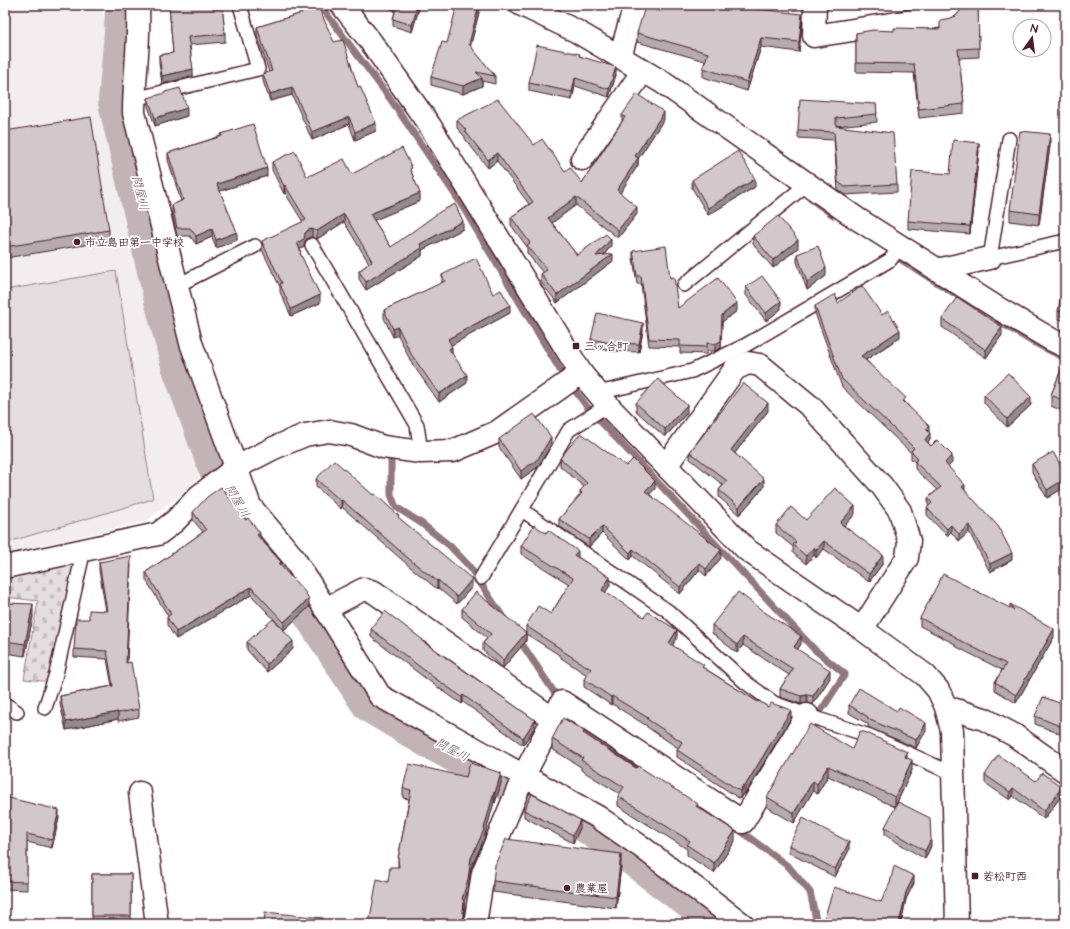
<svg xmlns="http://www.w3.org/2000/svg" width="1070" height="929" font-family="'Architects Daughter','Klee One',sans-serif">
<defs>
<pattern id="cemetery-stones" width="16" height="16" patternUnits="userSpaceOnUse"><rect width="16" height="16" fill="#e5dee0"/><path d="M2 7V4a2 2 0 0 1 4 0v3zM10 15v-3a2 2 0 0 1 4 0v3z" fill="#c6bec0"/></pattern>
</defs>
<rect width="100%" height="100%" fill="#fff"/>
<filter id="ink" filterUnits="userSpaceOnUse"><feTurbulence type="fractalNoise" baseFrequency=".025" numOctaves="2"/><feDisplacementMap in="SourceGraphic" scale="8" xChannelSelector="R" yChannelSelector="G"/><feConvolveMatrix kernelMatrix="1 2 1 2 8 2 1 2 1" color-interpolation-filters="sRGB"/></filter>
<g filter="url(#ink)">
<path fill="#f2eeef" d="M 5,5 L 101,5 L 199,479 L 147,521 L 5,554 Z"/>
<path fill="url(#cemetery-stones)" stroke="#987e86" d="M 67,560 L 77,564 L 52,682 L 24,679 L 38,601 L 5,597 L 5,574 Z"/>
<path fill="#e5dee0" stroke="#987e86" d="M 116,271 L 153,499 L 5,543 L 5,290 Z"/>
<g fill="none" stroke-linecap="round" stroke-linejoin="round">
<path stroke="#91787e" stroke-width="7" d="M 320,5 L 391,100 L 458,199 L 563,375 L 588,408 L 815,650 L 845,674 L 815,720
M 503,5 L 521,14
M 812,200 L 833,215
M 892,254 L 957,295
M 998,321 L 1031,341 L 1065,358
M 391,459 L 391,495 L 396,507 L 421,523 L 450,546 L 469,566 L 505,620
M 518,638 L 560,701
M 575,720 L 579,726 L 604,748 L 641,766
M 746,826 L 742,832 L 789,867 L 810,892 L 817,924"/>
<path stroke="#c1b3b6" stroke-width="40" d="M 125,5 L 124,33 L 118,102 L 162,292 L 181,365 L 217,465 L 241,512 L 285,571 L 371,703 L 434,741 L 582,820 L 614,841 L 723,924"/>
<g stroke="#4a1f2b" stroke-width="16">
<path id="lane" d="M 134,99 L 258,69 L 240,5
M 1009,139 L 990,258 L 1065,241
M 312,245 L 417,425 L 421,452
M 684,285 L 807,184
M 176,286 L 255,246
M 598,393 L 692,371 L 746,345 L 890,260 L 900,247
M 522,510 L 668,611 L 745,682 L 774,703 L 821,720 L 870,736 L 953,774
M 481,578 L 569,430 L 608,405
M 5,704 L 17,712
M 45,708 L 56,674 L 84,549"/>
</g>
<g stroke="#4a1f2b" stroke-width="25">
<path id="street" d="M 138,5 C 140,41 134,77 134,113 L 191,343 L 250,506 L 293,557 L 380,696 L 598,817 L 643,848 L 742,924
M 522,5 L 576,31 L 662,82 L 856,218 L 996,307 L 1052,340 L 1065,346
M 815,5 L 814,36 L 949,15 L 949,5
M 620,57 L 635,5
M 582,159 L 643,71
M 937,270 L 990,258
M 666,466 L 735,369 L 748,363 L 760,365 L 811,407 L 882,486 L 900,511 L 909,541 L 907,558 L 862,629
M 5,567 L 158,534 L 175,521 L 199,496 L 237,467 L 274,448 L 305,435 L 329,431 L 351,435 L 383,447 L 421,452 L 453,451 L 497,432 L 581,373
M 325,609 L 364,589 L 374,592 L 553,719
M 946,707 L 984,719 L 1014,735 L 1065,771
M 140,793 L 157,924
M 475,924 L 483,873 L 524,775 L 562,702 L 743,822 L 807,715"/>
</g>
<g stroke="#4a1f2b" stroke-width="25">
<path id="secondary" d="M 342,5 L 371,42 L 430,126 L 581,373 L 612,410 L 747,550 L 862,629 L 925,675 L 938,690 L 946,707 L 952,731 L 957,924"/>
</g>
<use href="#lane" stroke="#fff" stroke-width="13"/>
<use href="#street" stroke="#fff" stroke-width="22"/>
<use href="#secondary" stroke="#fff" stroke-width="22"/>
</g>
<path fill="#b5abaf" stroke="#4a1f2b" d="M 169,5 L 222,5 L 225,34 L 225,42 L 190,45 L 193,76 L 162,84 L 159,63 L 159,55 L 173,53 Z
M 384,5 L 420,5 L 412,32 L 393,26 L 393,19 L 395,11 Z
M 481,5 L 470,46 L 495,76 L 495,84 L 482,81 L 482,86 L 463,94 L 431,85 L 431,77 L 447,43 Z
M 961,5 L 1039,5 L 1039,6 L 978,5 L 979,57 L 959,58 L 964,104 L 964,113 L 919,118 L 914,73 L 856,72 L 856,33 L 940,29 L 951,18 L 956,16 L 960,11 Z
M 660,11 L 802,23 L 799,52 L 761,47 L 747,91 L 703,77 L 703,68 L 705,61 L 637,42 L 637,33 Z
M 299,14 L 334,42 L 358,87 L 376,131 L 355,140 L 349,124 L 312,140 L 292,95 L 270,101 L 263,81 L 263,74 L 269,72 L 257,35 L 257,27 Z
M 580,56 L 616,75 L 609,97 L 575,86 L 572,100 L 529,91 L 529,83 Z
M 148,98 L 187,116 L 155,126 L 148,106 Z
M 876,104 L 877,122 L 836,126 L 897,184 L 897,192 L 845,195 L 838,190 L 834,140 L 798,138 L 798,130 Z
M 622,115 L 664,119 L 638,159 L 638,165 L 620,193 L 637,214 L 618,238 L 576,205 L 552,223 L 577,255 L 611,246 L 604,255 L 613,261 L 557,303 L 541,282 L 541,274 L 543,273 L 527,253 L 527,247 L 511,225 L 511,217 L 529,204 L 497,161 L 488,168 L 465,139 L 465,137 L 457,128 L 457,120 L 534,145 L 565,171 L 582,183 L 622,122 Z
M 5,131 L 109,230 L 109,241 L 5,258 Z
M 221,134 L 267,176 L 220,191 L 237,240 L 216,248 L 212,237 L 196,244 L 190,236 L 177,236 L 172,213 L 172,205 L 181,201 L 168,160 L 168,153 L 221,136 Z
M 1050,146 L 1039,225 L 1010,221 L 1010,210 Z
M 979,151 L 970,234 L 908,229 L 908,221 L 950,174 Z
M 272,162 L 307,177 L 352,174 L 412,173 L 420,201 L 374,220 L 391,247 L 463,229 L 422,250 L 422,256 L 366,290 L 359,279 L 359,271 L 369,263 L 344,222 L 317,239 L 312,237 L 308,238 L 305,241 L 304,247 L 300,249 L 301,257 L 320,303 L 291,316 L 280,292 L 280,287 L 262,250 L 262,242 L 303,222 L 285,193 L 284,194 L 272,170 Z
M 692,180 L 755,187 L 708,215 L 692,188 Z
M 753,236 L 798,248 L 773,268 L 753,244 Z
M 633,251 L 670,278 L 678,308 L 737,311 L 722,322 L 721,348 L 715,351 L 707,351 L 707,354 L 680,353 L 680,347 L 649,346 L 641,284 L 637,284 L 633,258 Z
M 797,254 L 826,276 L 807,290 L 797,262 Z
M 442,275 L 493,294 L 510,313 L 451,345 L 452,354 L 467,383 L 439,402 L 411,362 L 398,335 L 393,337 L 384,318 L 384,310 L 442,283 Z
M 746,287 L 781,309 L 766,321 L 746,295 Z
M 1065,290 L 1065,320 L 1058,319 L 1058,311 Z
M 838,303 L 882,315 L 900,337 L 866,360 L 906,403 L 929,432 L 930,440 L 928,443 L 952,463 L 948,467 L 965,491 L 1012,560 L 990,572 L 969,532 L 959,541 L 951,532 L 947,536 L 927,515 L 927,508 L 929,507 L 928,506 L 928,498 L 937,490 L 915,469 L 915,462 L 911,459 L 911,453 L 842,387 L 815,313 L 815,306 Z
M 942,319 L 1002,335 L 986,358 L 942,327 Z
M 643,331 L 639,352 L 610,351 L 591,347 L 591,339 Z
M 1065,360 L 1065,412 L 1051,406 L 1051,395 Z
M 984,395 L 1031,405 L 1007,427 L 984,403 Z
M 636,403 L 687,413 L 665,437 L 636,411 Z
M 768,411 L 735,453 L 764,487 L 739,515 L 719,497 L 719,490 L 723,485 L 690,459 L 690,452 Z
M 499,439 L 551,445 L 538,467 L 521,479 L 499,447 Z
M 560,458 L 655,489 L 649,494 L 721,558 L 706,576 L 699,570 L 680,594 L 633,556 L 630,560 L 602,533 L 589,547 L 559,526 L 559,519 L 580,495 L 580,491 L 584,487 L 560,466 Z
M 1032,464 L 1065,473 L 1065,487 L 1047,498 L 1032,472 Z
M 316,479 L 399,518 L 472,587 L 457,604 L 438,588 L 437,589 L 409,566 L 342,507 L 341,509 L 316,487 Z
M 193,512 L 246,520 L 281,567 L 309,607 L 284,630 L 251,595 L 176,639 L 167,625 L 167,617 L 168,616 L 146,580 L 146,572 L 203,532 L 193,520 Z
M 855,514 L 844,526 L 883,563 L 869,582 L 824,549 L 816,558 L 814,555 L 806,564 L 793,553 L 793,547 L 776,533 L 776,525 Z
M 521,546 L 578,558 L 610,585 L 605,593 L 677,638 L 672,645 L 704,668 L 758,702 L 791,718 L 745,794 L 743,793 L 740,799 L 677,757 L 677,750 L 678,748 L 647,727 L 647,726 L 612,704 L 611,705 L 584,687 L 584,679 L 587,675 L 561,658 L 561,656 L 526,634 L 526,641 L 503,668 L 483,651 L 483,643 L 487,638 L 462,617 L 462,609 L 526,633 L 526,626 L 551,614 L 569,584 L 521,554 Z
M 99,562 L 131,564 L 127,663 L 139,709 L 139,717 L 118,721 L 118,719 L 66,730 L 60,704 L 60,696 L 112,686 L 107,659 L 74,657 L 74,649 L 89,619 L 106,611 L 99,570 Z
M 5,603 L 33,616 L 25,656 L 5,653 Z
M 1010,604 L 1054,637 L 1016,703 L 995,690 L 995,682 L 1002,670 L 955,646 L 955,644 L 920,626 L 920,618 L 1010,609 Z
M 763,611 L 801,644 L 797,650 L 830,678 L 813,704 L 807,703 L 801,704 L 780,697 L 780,689 L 789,675 L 743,645 L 737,653 L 712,633 L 712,625 Z
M 371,629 L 423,641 L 535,727 L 523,745 L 463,702 L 462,704 L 433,684 L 371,637 Z
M 247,642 L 293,649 L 267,672 L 247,650 Z
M 849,705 L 926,731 L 916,748 L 868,727 L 868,724 L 849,713 Z
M 1065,705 L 1065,736 L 1035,724 L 1035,716 Z
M 584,734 L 698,807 L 735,841 L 714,873 L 687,855 L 687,849 L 618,806 L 618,796 L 620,794 L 581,770 L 581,767 L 552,749 L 552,739 Z
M 852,749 L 907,758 L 912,770 L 895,807 L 828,776 L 817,794 L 813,791 L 794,823 L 767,807 L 767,797 Z
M 985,775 L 1036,781 L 1062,795 L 1044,819 L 1013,796 L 1010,800 L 985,783 Z
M 466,777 L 501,783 L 495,803 L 494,802 L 483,842 L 471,868 L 468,889 L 464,901 L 464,911 L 463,918 L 463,924 L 388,882 L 398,867 L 398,859 L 409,799 L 403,798 L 403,788 Z
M 5,797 L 59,818 L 52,848 L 27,842 L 27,890 L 5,889 Z
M 524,810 L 580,828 L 573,843 L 524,817 Z
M 885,827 L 931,846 L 925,859 L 885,835 Z
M 789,845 L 849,850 L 835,877 L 789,853 Z
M 621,866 L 616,908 L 493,892 L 493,881 Z
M 92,874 L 131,874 L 131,924 L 92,924 Z
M 914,883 L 906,899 L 901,924 L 824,924 L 824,919 L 881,902 Z"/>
<path fill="#938b8e" stroke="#4a1f2b" d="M 418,5 L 420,5 L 412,32 L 412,25 Z
M 479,5 L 481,5 L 469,52 L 469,44 Z
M 802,14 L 802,23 L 799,52 L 799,42 Z
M 761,38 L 761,47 L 747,91 L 747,82 Z
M 616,67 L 616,75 L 609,97 L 609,89 Z
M 193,69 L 193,76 L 162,84 L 162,76 Z
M 482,78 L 482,86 L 463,94 L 463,86 Z
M 575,78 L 575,86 L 572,100 L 572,92 Z
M 292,87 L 292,95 L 270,101 L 270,94 Z
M 187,108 L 187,116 L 155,126 L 155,118 Z
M 664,112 L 664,119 L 638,159 L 638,165 L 617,198 L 617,190 L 635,156 Z
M 349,117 L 349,124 L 312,140 L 312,132 Z
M 376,123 L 376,131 L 355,140 L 355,132 Z
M 1050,134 L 1050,146 L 1039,225 L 1039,214 Z
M 979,143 L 979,151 L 970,234 L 970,226 Z
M 497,153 L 497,161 L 488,168 L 488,160 Z
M 267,168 L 267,176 L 217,192 L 217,184 Z
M 755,179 L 755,187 L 708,215 L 708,208 Z
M 285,185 L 285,193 L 284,194 L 284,186 Z
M 420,193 L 420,201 L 370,222 L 370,214 Z
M 576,197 L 576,205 L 548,226 L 548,218 Z
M 637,207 L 637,214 L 618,238 L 618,230 Z
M 344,214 L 344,222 L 317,239 L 317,231 Z
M 463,221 L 463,229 L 422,250 L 422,256 L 366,290 L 366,282 L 420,244 Z
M 212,229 L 212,237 L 196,244 L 196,236 Z
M 312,229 L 312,237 L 308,238 L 305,241 L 304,247 L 297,251 L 297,243 L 308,230 Z
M 237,232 L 237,240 L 216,248 L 216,240 Z
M 611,239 L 611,246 L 596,264 L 596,256 Z
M 798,240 L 798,248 L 773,268 L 773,260 Z
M 613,254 L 613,261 L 557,303 L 557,295 Z
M 826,268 L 826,276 L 807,290 L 807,282 Z
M 320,295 L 320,303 L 291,316 L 291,309 Z
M 781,301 L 781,309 L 766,321 L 766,313 Z
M 737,303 L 737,311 L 722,322 L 721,348 L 715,351 L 715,344 L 722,315 Z
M 510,305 L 510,313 L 448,347 L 448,339 Z
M 643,323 L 643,331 L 639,352 L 639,344 Z
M 398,327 L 398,335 L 393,337 L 393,329 Z
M 1002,327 L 1002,335 L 986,358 L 986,350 Z
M 900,330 L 900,337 L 861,363 L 861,356 Z
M 452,347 L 452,355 L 449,349 Z
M 467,375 L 467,383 L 439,402 L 439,394 Z
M 1031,397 L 1031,405 L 1007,427 L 1007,419 Z
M 768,403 L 768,411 L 731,458 L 731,450 Z
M 687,405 L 687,413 L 665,437 L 665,429 Z
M 929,426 L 929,433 L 926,429 Z
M 930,433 L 930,440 L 925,448 L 925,440 Z
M 551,437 L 551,445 L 538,467 L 521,479 L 521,471 Z
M 952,455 L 952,463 L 945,470 L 945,463 Z
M 764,479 L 764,487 L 739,515 L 739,507 Z
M 1065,479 L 1065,487 L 1047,498 L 1047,490 Z
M 655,481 L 655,489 L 645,498 L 645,491 Z
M 965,485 L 965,492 L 962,487 Z
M 342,500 L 342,507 L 341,509 L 341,501 Z
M 855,506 L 855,514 L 840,531 L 840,523 Z
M 951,525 L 951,532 L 947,536 L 947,529 Z
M 969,525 L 969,532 L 959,541 L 959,534 Z
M 602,526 L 602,533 L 589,547 L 589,539 Z
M 260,533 L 260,541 L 257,535 Z
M 824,541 L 824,549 L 816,558 L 816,550 Z
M 814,547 L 814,555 L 806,564 L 806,556 Z
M 633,549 L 633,556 L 630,560 L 630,553 Z
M 721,550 L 721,558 L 706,576 L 706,569 Z
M 578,551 L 578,559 L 574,555 Z
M 1012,553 L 1012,560 L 990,572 L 990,564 Z
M 883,555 L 883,563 L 869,582 L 869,574 Z
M 281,562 L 281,570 L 279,564 Z
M 699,563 L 699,570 L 680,594 L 680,587 Z
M 610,577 L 610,585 L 602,598 L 602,590 Z
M 472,579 L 472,587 L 457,604 L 457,597 Z
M 438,580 L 438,588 L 437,589 L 437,581 Z
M 251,587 L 251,595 L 176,639 L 176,632 Z
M 309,599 L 309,607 L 284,630 L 284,622 Z
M 33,604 L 33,616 L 25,656 L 25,644 Z
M 1054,629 L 1054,637 L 1016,703 L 1016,695 Z
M 677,630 L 677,638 L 669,651 L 669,643 Z
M 526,633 L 526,641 L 503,668 L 503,660 Z
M 801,636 L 801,644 L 794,655 L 794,647 Z
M 743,637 L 743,645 L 737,653 L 737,645 Z
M 293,641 L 293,649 L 267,672 L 267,664 Z
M 830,670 L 830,678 L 813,704 L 813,696 Z
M 463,695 L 463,702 L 462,704 L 462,697 Z
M 807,695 L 807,703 L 801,704 L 801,696 Z
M 612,696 L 612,704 L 611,705 L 611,697 Z
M 791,710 L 791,718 L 745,794 L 745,786 Z
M 118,712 L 118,719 L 66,730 L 66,722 Z
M 535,720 L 535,727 L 523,745 L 523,738 Z
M 926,723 L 926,731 L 916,748 L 916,740 Z
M 7,727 L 7,737 L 5,764 L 5,754 Z
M 907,752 L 907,762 L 905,757 Z
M 912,760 L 912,770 L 895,807 L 895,797 Z
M 828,766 L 828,776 L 817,794 L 817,784 Z
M 501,773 L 501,783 L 495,803 L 495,793 Z
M 813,781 L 813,791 L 794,823 L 794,813 Z
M 743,785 L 743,793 L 740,799 L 740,791 Z
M 1062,787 L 1062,795 L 1044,819 L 1044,811 Z
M 1013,788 L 1013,796 L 1010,800 L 1010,792 Z
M 494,792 L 494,802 L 483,842 L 471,868 L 468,889 L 462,909 L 462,899 L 471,858 Z
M 59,810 L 59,818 L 52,848 L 52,840 Z
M 580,820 L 580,828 L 573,843 L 573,835 Z
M 735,831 L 735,841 L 714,873 L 714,863 Z
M 931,839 L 931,846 L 925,859 L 925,851 Z
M 849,842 L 849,850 L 835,877 L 835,869 Z
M 621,854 L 621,866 L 616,908 L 616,897 Z
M 914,876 L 914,883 L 906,899 L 901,924 L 899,924 L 906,892 Z
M 464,901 L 464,911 L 463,922 L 463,912 Z"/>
<path fill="#d2c7cb" stroke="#4a1f2b" d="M 169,5 L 222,5 L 225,34 L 188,37 L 193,69 L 162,76 L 159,55 L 173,53 Z
M 397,5 L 418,5 L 412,25 L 393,19 Z
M 457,5 L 479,5 L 469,44 L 495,76 L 476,72 L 482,78 L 463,86 L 431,77 L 442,42 L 447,43 Z
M 662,5 L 724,5 L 802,14 L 799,42 L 761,38 L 747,82 L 703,68 L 708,53 L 637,33 L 645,7 L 660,11 Z
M 962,5 L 978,5 L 979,48 L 958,49 L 964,104 L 919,109 L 914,64 L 856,63 L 856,33 L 873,30 L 894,31 L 894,28 L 940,29 L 940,20 L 951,18 L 956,16 L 960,11 Z
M 318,6 L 334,42 L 343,40 L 358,87 L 360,86 L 376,123 L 355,132 L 349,117 L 312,132 L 292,87 L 270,94 L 263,74 L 272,71 L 257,27 L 299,14 Z
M 537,45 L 580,54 L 579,56 L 616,67 L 609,89 L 575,78 L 572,92 L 529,83 Z
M 180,88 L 187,108 L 155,118 L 148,98 L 165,93 L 165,92 Z
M 637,94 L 664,112 L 635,156 L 638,158 L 617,190 L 637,207 L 618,230 L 576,197 L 548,218 L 577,255 L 606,234 L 611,239 L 596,256 L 613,254 L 557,295 L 541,274 L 547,270 L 527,245 L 530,243 L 511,217 L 533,202 L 497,153 L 488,160 L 465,131 L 466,130 L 457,120 L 498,99 L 534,145 L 542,139 L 565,171 L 570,167 L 582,183 L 625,117 L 622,115 Z
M 800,99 L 876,104 L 877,114 L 836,118 L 836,126 L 893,133 L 897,184 L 845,187 L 838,182 L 834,132 L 798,130 Z
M 91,117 L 109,230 L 5,247 L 5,131 Z
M 253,124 L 267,168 L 217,184 L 237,232 L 216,240 L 212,229 L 196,236 L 190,228 L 177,228 L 172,205 L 183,200 L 168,153 L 222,136 L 221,134 Z
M 1020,131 L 1050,134 L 1039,214 L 1010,210 Z
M 953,140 L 979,143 L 970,226 L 908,221 L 912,171 L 950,174 Z
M 402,148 L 412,168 L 410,169 L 420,193 L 370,214 L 391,247 L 441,211 L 455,204 L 463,221 L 420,244 L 422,248 L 366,282 L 359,271 L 372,261 L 344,214 L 317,231 L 312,229 L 308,230 L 305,233 L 304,239 L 297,243 L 301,252 L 300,253 L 320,295 L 291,309 L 280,284 L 282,283 L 262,242 L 262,241 L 306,220 L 285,185 L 284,186 L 272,162 L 295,151 L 307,177 L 344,159 L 352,174 Z
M 738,151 L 755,179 L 708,208 L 692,180 Z
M 778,216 L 798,240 L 773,260 L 753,236 Z
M 666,246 L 670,278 L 674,277 L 678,308 L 718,278 L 737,303 L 722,315 L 721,341 L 715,344 L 707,343 L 707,347 L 680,346 L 680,340 L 649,339 L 641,276 L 637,276 L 633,251 Z
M 818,246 L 826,268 L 807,282 L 797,254 Z
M 476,258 L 493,294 L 501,290 L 510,305 L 448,339 L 452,347 L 449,349 L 467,375 L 439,394 L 411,354 L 398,327 L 393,329 L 384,310 L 445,281 L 442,275 Z
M 762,276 L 781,301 L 766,313 L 746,287 Z
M 862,286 L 882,315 L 888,311 L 900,330 L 861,356 L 906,398 L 903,401 L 929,426 L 926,429 L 930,433 L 925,440 L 931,446 L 937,440 L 952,455 L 945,463 L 965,485 L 962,487 L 998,526 L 1012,553 L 990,564 L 969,525 L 959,534 L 951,525 L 947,529 L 927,508 L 932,503 L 928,498 L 941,487 L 915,462 L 918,458 L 911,451 L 914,448 L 842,379 L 815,306 L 835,294 L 838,303 Z
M 1062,289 L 1065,290 L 1065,312 L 1058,311 Z
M 957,297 L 1002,327 L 986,350 L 942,319 Z
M 597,313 L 643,323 L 639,344 L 610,343 L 591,339 Z
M 1065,360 L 1065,401 L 1051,395 Z
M 1008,373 L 1031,397 L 1007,419 L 984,395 Z
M 658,379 L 687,405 L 665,429 L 636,403 Z
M 743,383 L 768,403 L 731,450 L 764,479 L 739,507 L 719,490 L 727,481 L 690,452 Z
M 534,414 L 551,437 L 538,459 L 521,471 L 499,439 Z
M 581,433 L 626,466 L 633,459 L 655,481 L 645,491 L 721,550 L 706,569 L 699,563 L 680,587 L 633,549 L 630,553 L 602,526 L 589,539 L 559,519 L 582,493 L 580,491 L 587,483 L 560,458 Z
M 1053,452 L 1065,473 L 1065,479 L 1047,490 L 1032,464 Z
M 334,460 L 373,495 L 375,494 L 399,516 L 398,517 L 472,579 L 457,597 L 438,580 L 437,581 L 409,559 L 342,500 L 341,501 L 316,479 Z
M 221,487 L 246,520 L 248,518 L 260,533 L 257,535 L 281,562 L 279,564 L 305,592 L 309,599 L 284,622 L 251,587 L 176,632 L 167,617 L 171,614 L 146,572 L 206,530 L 193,512 L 207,497 Z
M 835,488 L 855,506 L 840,523 L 883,555 L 869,574 L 824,541 L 816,550 L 814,547 L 806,556 L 793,545 L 796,542 L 776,525 L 791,507 L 806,520 Z
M 534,525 L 546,533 L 548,530 L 578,551 L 574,555 L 610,577 L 602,590 L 644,617 L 648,612 L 677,630 L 669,643 L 704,665 L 702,667 L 758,702 L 759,701 L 768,707 L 771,703 L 791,710 L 745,786 L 743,785 L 740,791 L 677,750 L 682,742 L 647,719 L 648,718 L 612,696 L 611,697 L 584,679 L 591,669 L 561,650 L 561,649 L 526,626 L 538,606 L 551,614 L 573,578 L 521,546 Z
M 131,556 L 126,663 L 131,662 L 139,709 L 118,713 L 118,712 L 66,722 L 60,696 L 113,686 L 107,651 L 74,649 L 76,619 L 89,619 L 89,610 L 107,611 L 99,562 Z
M 943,574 L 1014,610 L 1010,604 L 1054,629 L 1016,695 L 995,682 L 1006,664 L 955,638 L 956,637 L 920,618 Z
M 476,592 L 526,633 L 503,660 L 483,643 L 491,634 L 462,609 Z
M 738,592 L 763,611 L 801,636 L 794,647 L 830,670 L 813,696 L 807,695 L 801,696 L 780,689 L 793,669 L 743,637 L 737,645 L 712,625 Z
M 5,603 L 33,604 L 25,644 L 5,641 Z
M 385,611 L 423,640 L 422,641 L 535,720 L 523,738 L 463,695 L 462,697 L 433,677 L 371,629 Z
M 273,619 L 293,641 L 267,664 L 247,642 Z
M 859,688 L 897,711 L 899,707 L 926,723 L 916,740 L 868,719 L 868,717 L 849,705 Z
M 1043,697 L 1065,705 L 1065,728 L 1035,716 Z
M 563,718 L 584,731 L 583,733 L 636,768 L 638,766 L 698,804 L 696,806 L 735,831 L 714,863 L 687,845 L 690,841 L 618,796 L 624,787 L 581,760 L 583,758 L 552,739 Z
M 810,724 L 852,749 L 860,731 L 867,733 L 907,752 L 905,757 L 912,760 L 895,797 L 828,766 L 817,784 L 813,781 L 794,813 L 767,797 Z
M 5,727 L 7,727 L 5,754 Z
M 998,755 L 1036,781 L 1042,773 L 1062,787 L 1044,811 L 1013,788 L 1010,792 L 985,775 Z
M 470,763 L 501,773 L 495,793 L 494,792 L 483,832 L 471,858 L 468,879 L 462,899 L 464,901 L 463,912 L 463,924 L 369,924 L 377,879 L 388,882 L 390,867 L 399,867 L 398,859 L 411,790 L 403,788 L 409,764 L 466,777 Z
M 532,794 L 580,820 L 573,835 L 524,810 Z
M 5,797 L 59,810 L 52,840 L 27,834 L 27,882 L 5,881 Z
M 898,802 L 930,818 L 931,839 L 925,851 L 885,827 Z
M 803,818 L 849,842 L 835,869 L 789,845 Z
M 506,839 L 621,854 L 616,897 L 493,881 L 495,865 Z
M 894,866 L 914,876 L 906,892 L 899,924 L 839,924 L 824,919 L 834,887 L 881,902 L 890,883 Z
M 92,874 L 131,874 L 131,916 L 92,916 Z
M 265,912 L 323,918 L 323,924 L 264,924 Z"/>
</g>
<g fill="#4a1f2b" stroke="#fff" stroke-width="1.5">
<circle cx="77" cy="242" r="4"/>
<rect x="572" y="342" width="8" height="8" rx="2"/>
<rect x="971" y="872" width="8" height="8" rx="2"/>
<circle cx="567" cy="888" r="4"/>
</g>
<g text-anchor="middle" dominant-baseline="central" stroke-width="3.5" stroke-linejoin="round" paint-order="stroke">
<g font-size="11" font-weight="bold" fill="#4a1f2b" stroke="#fff" text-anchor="start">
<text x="85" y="242">市立島田第一中学校</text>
<text x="584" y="346">三ッ合町</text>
<text x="983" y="876">若松町西</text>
<text x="575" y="888">農業屋</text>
</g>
<g font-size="12" font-style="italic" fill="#74535c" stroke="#fff">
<text transform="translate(140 193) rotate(76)">問屋川</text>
<text transform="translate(237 501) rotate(60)">問屋川</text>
<text transform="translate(452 750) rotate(28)">問屋川</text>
</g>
</g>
<rect width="1070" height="929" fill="none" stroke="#fff" stroke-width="20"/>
<rect x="10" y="10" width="1050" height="909" fill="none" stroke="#4a1f2b" stroke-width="1.5" filter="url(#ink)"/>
<g transform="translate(1032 38) rotate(14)"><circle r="19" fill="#ffffff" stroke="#b7a5aa"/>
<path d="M0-3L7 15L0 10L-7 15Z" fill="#4a1f2b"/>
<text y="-6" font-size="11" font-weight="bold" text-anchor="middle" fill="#4a1f2b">N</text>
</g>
</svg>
